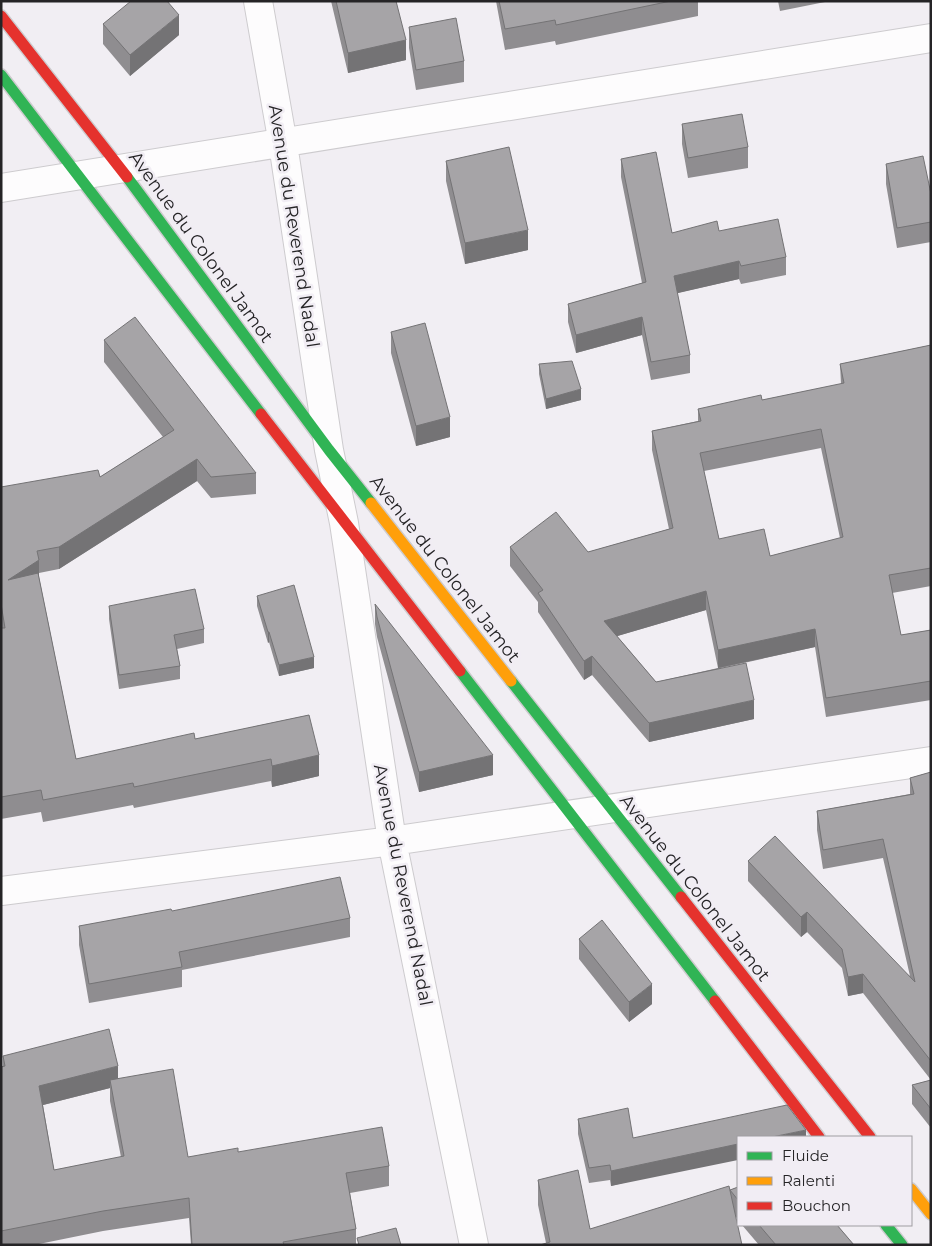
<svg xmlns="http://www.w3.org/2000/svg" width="932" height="1246" font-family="Montserrat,sans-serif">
<rect width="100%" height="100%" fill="#f1eef3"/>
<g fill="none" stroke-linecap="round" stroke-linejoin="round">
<g stroke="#cdcbce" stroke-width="30">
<path id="street" d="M 258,1 L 283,144 L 329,450 L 344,523 L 392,841 L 474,1245
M 1,188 L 931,38
M 1,891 L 392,841 L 931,761"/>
</g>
<g stroke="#cdcbce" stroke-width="14">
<path id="fast" d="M 1,75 L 261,414
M 127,177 L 329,450 L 371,503
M 460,671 L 715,1001
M 511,681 L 681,897
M 886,1225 L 902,1245"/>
</g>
<g stroke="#cdcbce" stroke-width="14">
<path id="slow" d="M 371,503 L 511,681
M 911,1189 L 931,1214"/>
</g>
<g stroke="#cdcbce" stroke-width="14">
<path id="jam" d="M 1,16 L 127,177
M 261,414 L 460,671
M 681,897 L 870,1137
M 715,1001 L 819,1137"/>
</g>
<use href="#street" stroke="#fdfcfd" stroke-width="28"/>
<use href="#fast" stroke="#30b455" stroke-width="11"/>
<use href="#slow" stroke="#ff9f0a" stroke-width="11"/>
<use href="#jam" stroke="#e5322d" stroke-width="11"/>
</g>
<path fill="#8f8d90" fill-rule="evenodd" d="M 331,1 L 396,1 L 406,60 L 348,73 Z
M 496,1 L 698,1 L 698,16 L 556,45 L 555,41 L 505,50 Z
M 778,1 L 830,1 L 780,11 Z
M 103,24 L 179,35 L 130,76 L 103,44 Z
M 409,27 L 464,61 L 464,82 L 416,90 L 409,48 Z
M 682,124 L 748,147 L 748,168 L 688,178 L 682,144 Z
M 621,159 L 672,233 L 719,231 L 786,257 L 786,275 L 741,284 L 739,279 L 677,293 L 690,355 L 690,373 L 651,380 L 642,335 L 576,353 L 568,322 L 568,304 L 642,283 L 621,177 Z
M 446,161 L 528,250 L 465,264 L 446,181 Z
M 886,164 L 931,194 L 931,242 L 897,248 L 886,184 Z
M 391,332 L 450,437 L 416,446 L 391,353 Z
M 104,340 L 256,473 L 256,494 L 211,498 L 197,481 L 59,569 L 39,573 L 39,577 L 76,759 L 195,739 L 309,715 L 319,776 L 272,787 L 271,781 L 134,808 L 133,805 L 43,822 L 41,812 L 1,819 L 1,487 L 100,477 L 163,437 L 104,362 Z
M 931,345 L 931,586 L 892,593 L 901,635 L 931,630 L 931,700 L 826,717 L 815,647 L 721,668 L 754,719 L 649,742 L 592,675 L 584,680 L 538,612 L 538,602 L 510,566 L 510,547 L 588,552 L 669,529 L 652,450 L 652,431 L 698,421 L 698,409 L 762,400 L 841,384 L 840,364 ZM 821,448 L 840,538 L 770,556 L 719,539 L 704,471 ZM 706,610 L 718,668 L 656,682 L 617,636 Z
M 539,364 L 581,400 L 546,409 L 539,374 Z
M 257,596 L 314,668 L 279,676 L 269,642 L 268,643 L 257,606 Z
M 375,604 L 493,775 L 419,792 L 377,637 L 375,624 Z
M 109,606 L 204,629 L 204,643 L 177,649 L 180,666 L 180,679 L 119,689 L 109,619 Z
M 931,772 L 931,1128 L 912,1104 L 912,1085 L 931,1080 L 863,993 L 848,996 L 842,968 L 807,932 L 801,937 L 748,881 L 748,861 L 910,976 L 883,858 L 823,869 L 817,830 L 817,811 L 910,794 L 910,778 Z
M 172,911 L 350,918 L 350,937 L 182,970 L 182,987 L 89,1003 L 79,945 L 79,926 Z
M 579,939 L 652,1004 L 629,1022 L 579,959 Z
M 3,1056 L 118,1079 L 188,1157 L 238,1152 L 389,1166 L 389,1186 L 350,1193 L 356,1229 L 356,1245 L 191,1245 L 189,1218 L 103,1231 L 34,1245 L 1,1245 L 1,1067 L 3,1067 ZM 110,1088 L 110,1101 L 121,1157 L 54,1170 L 43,1105 Z
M 578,1119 L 633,1138 L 806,1137 L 611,1186 L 610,1180 L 589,1183 L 578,1134 Z
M 538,1180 L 590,1229 L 730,1192 L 730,1190 L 738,1187 L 738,1220 L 736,1217 L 546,1243 L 538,1205 Z
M 742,1225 L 837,1225 L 854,1245 L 759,1245 Z"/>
<path fill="#747375" d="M 179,15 L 179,35 L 130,76 L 130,55 Z
M 406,40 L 406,60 L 348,73 L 348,53 Z
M 528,230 L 528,250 L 465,264 L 465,243 Z
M 739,261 L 739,279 L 674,294 L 674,276 Z
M 642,317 L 642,335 L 576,353 L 576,335 Z
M 581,389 L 581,400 L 546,409 L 546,399 Z
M 450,417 L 450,437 L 416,446 L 416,426 Z
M 197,459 L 197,481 L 59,569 L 59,547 Z
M 39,560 L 39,582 L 8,580 Z
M 706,591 L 706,610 L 604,640 L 604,621 Z
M 815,629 L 815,647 L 718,668 L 718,650 Z
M 268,632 L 269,632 L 269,642 L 268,643 Z
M 592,656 L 592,675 L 584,680 L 584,661 Z
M 314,657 L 314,668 L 279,676 L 279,665 Z
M 754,700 L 754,719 L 649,742 L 649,723 Z
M 319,755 L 319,776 L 272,787 L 272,766 Z
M 493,755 L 493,775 L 419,792 L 419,772 Z
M 807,912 L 807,932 L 801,937 L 801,917 Z
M 863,974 L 863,993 L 848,996 L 848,977 Z
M 652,984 L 652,1004 L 629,1022 L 629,1002 Z
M 118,1066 L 118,1087 L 110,1080 L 110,1088 L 39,1106 L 39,1086 Z
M 806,1130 L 806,1137 L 772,1137 Z
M 738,1144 L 738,1160 L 611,1186 L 611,1171 Z"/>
<path fill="#a6a4a7" stroke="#747375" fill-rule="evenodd" d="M 131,1 L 167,1 L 179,15 L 130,55 L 103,24 Z
M 336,1 L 396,1 L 406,40 L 348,53 Z
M 499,1 L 671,1 L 556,25 L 555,20 L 505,29 Z
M 456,18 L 464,61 L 416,70 L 409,27 Z
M 742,114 L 748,147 L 688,158 L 682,124 Z
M 509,147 L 528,230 L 465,243 L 446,161 Z
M 656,152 L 672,233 L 717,221 L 719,231 L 778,219 L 786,257 L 741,266 L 739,261 L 674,276 L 690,355 L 651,362 L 642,317 L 576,335 L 568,304 L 646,282 L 621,159 Z
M 923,156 L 931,194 L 931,222 L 897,228 L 886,164 Z
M 135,317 L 256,473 L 211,477 L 197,459 L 59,547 L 37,551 L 39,560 L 8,580 L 38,573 L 76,759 L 194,733 L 195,739 L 309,715 L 319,755 L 272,766 L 271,759 L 134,787 L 133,783 L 43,800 L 41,790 L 1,797 L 1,628 L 5,628 L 1,604 L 1,487 L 98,470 L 100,477 L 174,430 L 104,340 Z
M 425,323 L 450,417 L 416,426 L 391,332 Z
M 931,345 L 931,568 L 889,575 L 901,635 L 931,630 L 931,681 L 826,698 L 815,629 L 718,650 L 706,591 L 604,621 L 656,682 L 746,663 L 754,700 L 649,723 L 592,656 L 584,661 L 538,593 L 543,590 L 510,547 L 556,512 L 588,552 L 673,528 L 652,431 L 701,421 L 698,409 L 761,395 L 762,400 L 844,383 L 840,364 ZM 821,429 L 843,537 L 770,556 L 764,529 L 719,539 L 700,453 Z
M 572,361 L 581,389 L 546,399 L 539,364 Z
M 294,585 L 314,657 L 279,665 L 269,632 L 268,632 L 257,596 Z
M 195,589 L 204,629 L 174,635 L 180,666 L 119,675 L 109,606 Z
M 375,604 L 493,755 L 419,772 L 377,617 Z
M 931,772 L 931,1061 L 863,974 L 848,977 L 842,949 L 807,912 L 801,917 L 748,861 L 775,836 L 915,982 L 883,839 L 823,850 L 817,811 L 914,794 L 910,778 Z
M 340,877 L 350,918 L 179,952 L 182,967 L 89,984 L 79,926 L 171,909 L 172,911 Z
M 602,920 L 652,984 L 629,1002 L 579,939 Z
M 109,1029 L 118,1066 L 39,1086 L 54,1170 L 124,1156 L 110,1080 L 173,1069 L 188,1157 L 238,1148 L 238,1152 L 382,1127 L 389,1166 L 346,1173 L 356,1229 L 283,1242 L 284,1245 L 192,1245 L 189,1198 L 103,1211 L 1,1231 L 1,1067 L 5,1066 L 3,1056 Z
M 931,1080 L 931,1109 L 912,1085 Z
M 787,1105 L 806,1130 L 772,1137 L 738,1137 L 738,1144 L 611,1171 L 610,1165 L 589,1168 L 578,1119 L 628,1108 L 633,1138 Z
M 578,1170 L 590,1229 L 729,1186 L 742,1245 L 540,1245 L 550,1242 L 538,1180 Z
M 738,1187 L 738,1200 L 730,1190 Z
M 759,1225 L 837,1225 L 854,1245 L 776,1245 Z
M 396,1228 L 401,1245 L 359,1245 L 357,1238 Z"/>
<g text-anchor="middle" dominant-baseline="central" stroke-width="5" stroke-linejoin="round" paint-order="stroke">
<g font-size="18" fill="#252426" stroke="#f1edf4">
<text transform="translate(294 226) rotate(81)">Avenue du Reverend Nadal</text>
<text transform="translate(201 247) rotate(54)">Avenue du Colonel Jamot</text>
<text transform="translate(445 569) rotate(52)">Avenue du Colonel Jamot</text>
<text transform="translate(403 885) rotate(79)">Avenue du Reverend Nadal</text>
<text transform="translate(695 888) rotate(52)">Avenue du Colonel Jamot</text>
</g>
</g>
<rect width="932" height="1246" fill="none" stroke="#252426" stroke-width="5"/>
<rect x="737" y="1136" width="175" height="90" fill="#f1edf4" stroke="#9f9da2"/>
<rect x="747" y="1152" width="25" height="8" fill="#30b455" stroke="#9f9da2"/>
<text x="782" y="1161" font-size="15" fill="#252426">Fluide</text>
<rect x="747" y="1177" width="25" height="8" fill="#ff9f0a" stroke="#9f9da2"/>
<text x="782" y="1186" font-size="15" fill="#252426">Ralenti</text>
<rect x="747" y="1202" width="25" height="8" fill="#e5322d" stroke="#9f9da2"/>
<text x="782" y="1211" font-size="15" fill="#252426">Bouchon</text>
</svg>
